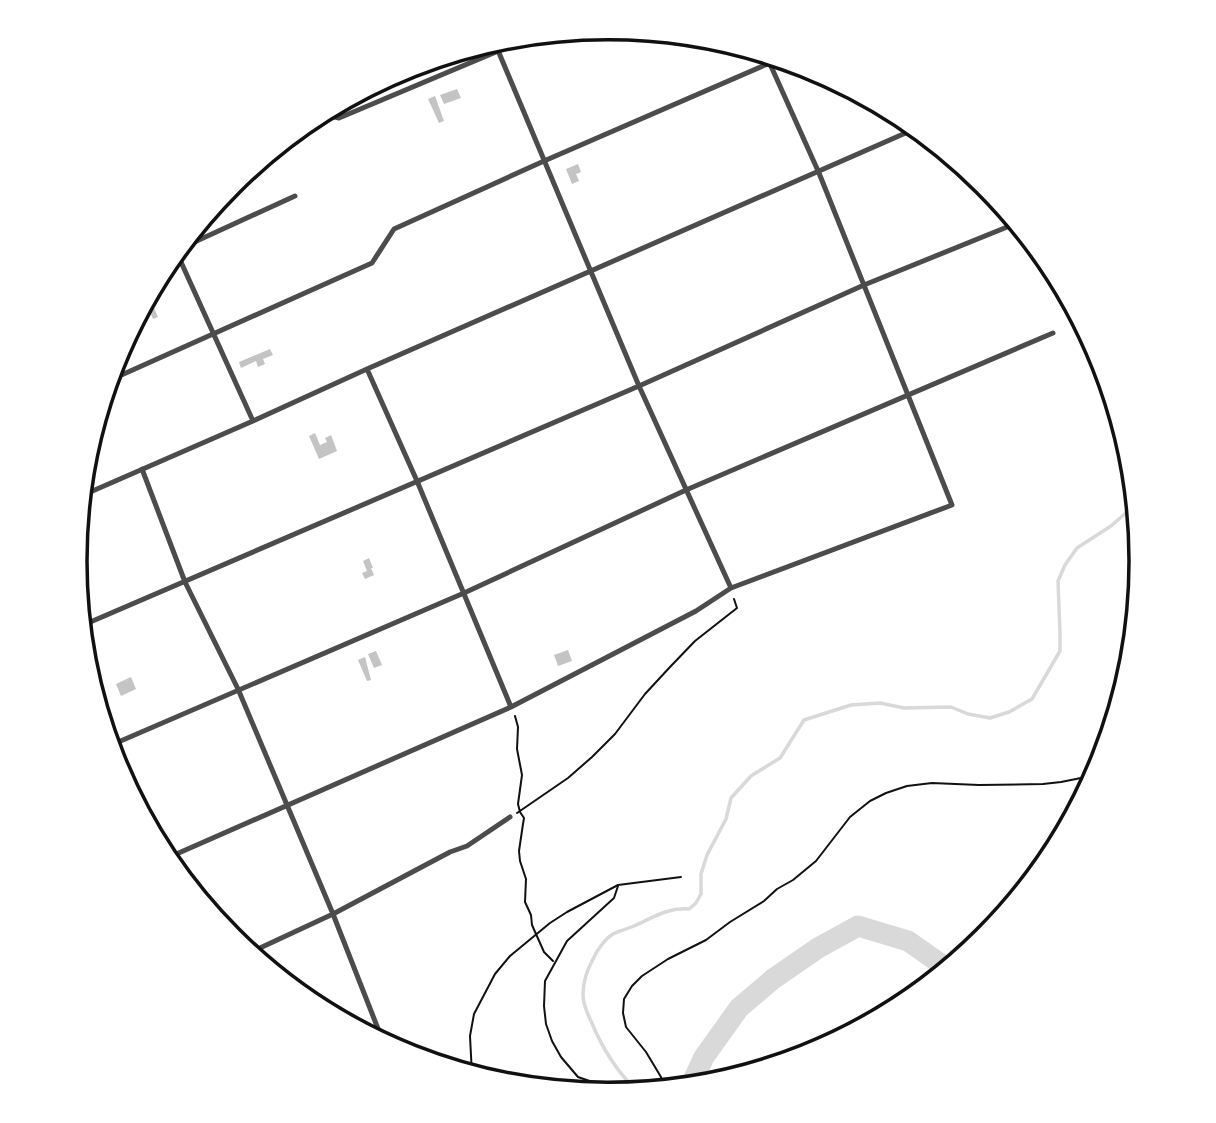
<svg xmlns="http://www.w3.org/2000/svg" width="1216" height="1123" font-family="'Open Sans',sans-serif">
<rect width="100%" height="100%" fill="#fff"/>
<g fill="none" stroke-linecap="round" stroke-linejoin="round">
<path stroke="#d9d9d9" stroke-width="3.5" d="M 638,1092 C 617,1072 602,1048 591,1021 C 587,1013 583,1003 583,995 C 583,981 587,971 593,959 C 597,950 605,939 613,934 C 619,931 627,929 634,926 C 652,918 668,907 689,909 L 696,903 L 701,894 L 701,874 L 707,855 L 726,819 L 731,798 L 751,776 L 780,758 L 804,720 L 851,705 L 880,703 L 904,708 L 951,707 L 968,714 L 990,718 L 1009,712 L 1032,699 L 1060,651 L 1060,633 L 1058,581 L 1065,565 L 1077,548 L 1111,526 L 1136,504"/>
<path stroke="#d9d9d9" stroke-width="21" d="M 690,1087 L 704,1057 L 739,1008 L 773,979 L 818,948 L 858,926 L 908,941 L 948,969"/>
</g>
<path fill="#c4c4c4" d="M 457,89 L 461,98 L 444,104 L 440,95 Z
M 435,96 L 444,121 L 439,123 L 428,99 Z
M 578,164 L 581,172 L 576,174 L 579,181 L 572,184 L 566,169 Z
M 152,303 L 158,317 L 153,319 L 150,312 L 136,318 L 142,311 L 142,306 Z
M 270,349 L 273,355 L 263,359 L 265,364 L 258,367 L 256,361 L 241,368 L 239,362 Z
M 315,433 L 320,445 L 327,442 L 325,438 L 331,435 L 337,451 L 319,459 L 309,436 Z
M 369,558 L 373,568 L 371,568 L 374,575 L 365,579 L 362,573 L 367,571 L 363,561 Z
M 568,650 L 572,661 L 558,666 L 554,655 Z
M 376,651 L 382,665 L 374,668 L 368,654 Z
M 365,657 L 371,680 L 367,681 L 358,660 Z
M 131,677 L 136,689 L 121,696 L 116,684 Z"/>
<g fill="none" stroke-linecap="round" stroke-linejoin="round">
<path stroke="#111" stroke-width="2" d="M 515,716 L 518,727 L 517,749 L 522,775 L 518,804 L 520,812 L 524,818 L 523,824 L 519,851 L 520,861 L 526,879 L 525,902 L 531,915 L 532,925 L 544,952 L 553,961
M 517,813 L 568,778 L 592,757 L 615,734 L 645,694 L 670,667 L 695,641 L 737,608 L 734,599
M 618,886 L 614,898 L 567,941 L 545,981 L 544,1006 L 546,1024 L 552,1041 L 561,1057 L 578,1077 L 624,1093
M 472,1075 L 470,1036 L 474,1014 L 495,974 L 510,956 L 550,923 L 567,912 L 618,885 L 681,877
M 663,1090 L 661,1077 L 646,1052 L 626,1027 L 623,1013 L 624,999 L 632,986 L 642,976 L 668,959 L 706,940 L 730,922 L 764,901 L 777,889 L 793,880 L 816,861 L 850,817 L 870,801 L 886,793 L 907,786 L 932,783 L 979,785 L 1043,784 L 1061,782 L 1096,775"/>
<path stroke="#4c4c4c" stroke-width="5" d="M 494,41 L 639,386 L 731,588
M 321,113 L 322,114 L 339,118 L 536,35
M 177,250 L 295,196
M 176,251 L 253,421
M 367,369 L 417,481 L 511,707
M 108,381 L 372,263 L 394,229 L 544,161 L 779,59
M 142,469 L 185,582 L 238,689 L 287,805 L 333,914 L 384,1044
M 81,496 L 253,421 L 367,369 L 917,128
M 81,626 L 639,386 L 864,285 L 1017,223
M 109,746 L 464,593 L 686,490 L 1053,333
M 165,859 L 511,707 L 696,611 L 731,588 L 952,505 L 819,173 L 766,55
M 249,953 L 333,914 L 450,852 L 467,846 L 510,817
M 366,1034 L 378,1029"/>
</g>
<path d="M0 0H1216V1123H0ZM87 561a521 521 0 1 1 1042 0a521 521 0 1 1-1042 0Z" fill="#fff" fill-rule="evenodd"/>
<path fill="none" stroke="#111" stroke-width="3.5" d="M87 561a521 521 0 1 1 1042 0a521 521 0 1 1-1042 0Z"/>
</svg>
